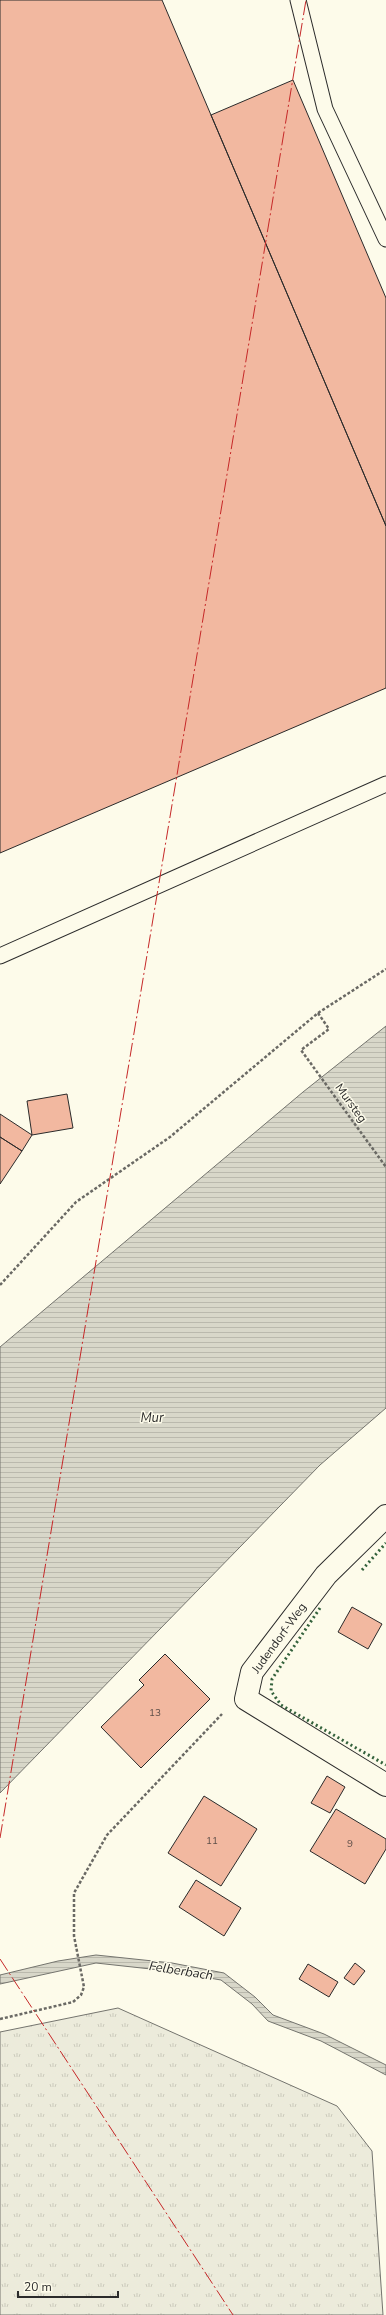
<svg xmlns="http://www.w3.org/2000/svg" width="386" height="2315" font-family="'Nunito Sans',sans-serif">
<defs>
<pattern id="grass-tufts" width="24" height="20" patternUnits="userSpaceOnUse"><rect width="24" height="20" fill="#ecebdb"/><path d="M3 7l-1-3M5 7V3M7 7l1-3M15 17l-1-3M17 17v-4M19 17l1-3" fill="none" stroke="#cbcabc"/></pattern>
<pattern id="water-rules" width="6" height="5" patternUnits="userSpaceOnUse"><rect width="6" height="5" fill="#d8d7c9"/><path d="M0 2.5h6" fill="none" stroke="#bab9ad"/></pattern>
</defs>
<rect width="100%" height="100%" fill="#fdfbea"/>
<path fill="url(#grass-tufts)" stroke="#74746e" d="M 118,2008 L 337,2106 L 372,2151 L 383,2315 L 0,2315 L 0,2032 Z"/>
<path fill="url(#water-rules)" stroke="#74746e" d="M 386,1026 L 386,1408 L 320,1465 L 0,1793 L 0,1347 L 303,1092 Z
M 96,1955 L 172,1963 L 224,1973 L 255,1997 L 273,2015 L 324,2034 L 386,2065 L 386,2075 L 321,2041 L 268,2021 L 252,2004 L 221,1980 L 169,1971 L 96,1963 L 0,1984 L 0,1975 L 58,1961 Z"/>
<path fill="#f2b8a0" stroke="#2b2b2b" d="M 0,0 L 162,0 L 386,526 L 386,688 L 0,853 Z
M 293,80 L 386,298 L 386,526 L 211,115 Z
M 67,1094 L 73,1128 L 32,1135 L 27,1101 Z
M 0,1114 L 32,1135 L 22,1151 L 0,1137 Z
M 0,1137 L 22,1151 L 0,1184 Z
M 352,1607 L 382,1624 L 368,1649 L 338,1632 Z
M 165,1654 L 210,1699 L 141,1768 L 101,1727 L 144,1685 L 139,1680 Z
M 327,1776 L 345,1787 L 330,1813 L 311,1803 Z
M 204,1796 L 257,1829 L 221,1886 L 168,1853 Z
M 336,1809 L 386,1839 L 386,1849 L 365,1884 L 310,1851 Z
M 196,1880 L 241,1908 L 224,1936 L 179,1907 Z
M 355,1963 L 365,1971 L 354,1985 L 344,1978 Z
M 308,1964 L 338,1982 L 329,1997 L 299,1979 Z"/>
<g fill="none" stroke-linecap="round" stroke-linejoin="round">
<g stroke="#2b2b2b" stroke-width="17">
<path id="service" d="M 298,0 L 325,109 L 386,239
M 0,956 L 386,784"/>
</g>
<g stroke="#2b2b2b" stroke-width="24">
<path id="minor" d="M 386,1516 L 326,1575 L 252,1672 L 246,1699 L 386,1785"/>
</g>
<path stroke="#6a6964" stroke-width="2.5" stroke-dasharray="3 2" stroke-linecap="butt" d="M 318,1013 L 329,1029 L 301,1050 L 386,1167
M 0,1285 L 76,1202 L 170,1137 L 318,1013 L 386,969
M 0,2019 L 73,2002 L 81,1995 L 84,1987 L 74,1936 L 74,1893 L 107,1835 L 222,1714"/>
<use href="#service" stroke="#fdfbea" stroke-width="15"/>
<use href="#minor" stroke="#fdfbea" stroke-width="22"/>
<path stroke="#34623c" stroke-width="3" stroke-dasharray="2 3" stroke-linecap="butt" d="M 362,1570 L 386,1543
M 320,1608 L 272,1679 L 271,1691 L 281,1705 L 386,1765"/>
<path stroke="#c62828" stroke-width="1" stroke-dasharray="14 3 2 3" stroke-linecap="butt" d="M 0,1838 L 306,0
M 0,1959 L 233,2315"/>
</g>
<g text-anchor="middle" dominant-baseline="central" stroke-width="3" stroke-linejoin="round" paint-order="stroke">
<g font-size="10" fill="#5d4e48">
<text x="155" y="1713">13</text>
<text x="212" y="1841">11</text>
<text x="350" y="1844">9</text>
</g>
<g font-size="12" fill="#2b2b2b" stroke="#fdfbea">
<text transform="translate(351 1103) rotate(54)">Mursteg</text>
<text transform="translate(279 1638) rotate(-54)">Judendorf-Weg</text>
</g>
<g font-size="13" font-style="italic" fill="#2b2b2b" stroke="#fdfbea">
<text x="152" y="1418">Mur</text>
<text transform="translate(181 1971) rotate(9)">Felberbach</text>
</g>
</g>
<path d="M18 2291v6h100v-6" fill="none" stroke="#2b2b2b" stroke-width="2"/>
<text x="24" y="2291" font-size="12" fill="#2b2b2b" stroke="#fdfbea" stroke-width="3" paint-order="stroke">20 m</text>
</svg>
